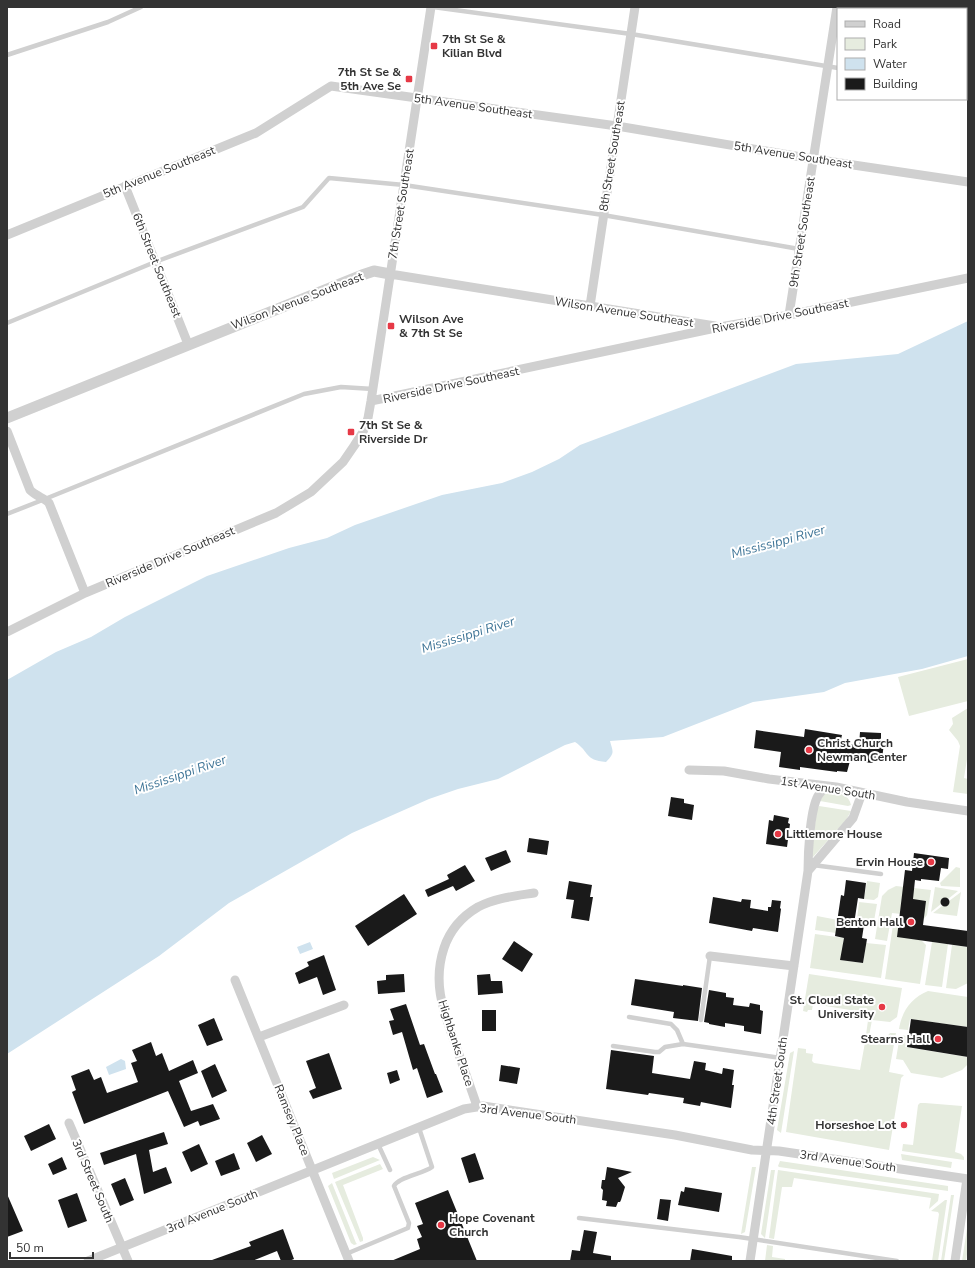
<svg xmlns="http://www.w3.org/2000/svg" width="975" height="1268" font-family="'Nunito Sans',sans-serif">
<rect width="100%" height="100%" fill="#fff"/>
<path fill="#e6ecdf" d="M 968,659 L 968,701 L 909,716 L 898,677 Z
M 968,708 L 968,753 L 964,778 L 968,779 L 968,794 L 953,792 L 960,746 L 958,741 L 949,730 L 953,724 L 952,718 Z
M 830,792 C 840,792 849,795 851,805 L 848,806 L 820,801 L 824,794 Z
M 819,806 L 851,811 L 846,820 L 813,857 L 811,856 L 817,810 Z
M 956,867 L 960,868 L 960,887 L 941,886 L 940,883 Z
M 867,881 L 880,883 L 878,897 L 874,900 L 864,899 Z
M 896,886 L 931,890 L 927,915 L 923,920 L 901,914 L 892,913 L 887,941 L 875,939 L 882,896 L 888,890 Z
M 935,887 L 958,891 L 948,899 L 945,898 L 942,899 L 941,904 L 931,912 Z
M 961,892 L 957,916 L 933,913 L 942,906 L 947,906 L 949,901 Z
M 859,902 L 877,904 L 874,921 L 857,919 Z
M 817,916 L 838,920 L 836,933 L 815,930 Z
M 894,918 L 900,919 L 926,945 L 920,984 L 885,979 Z
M 815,934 L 844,938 L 841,960 L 863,963 L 866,943 L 886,945 L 881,978 L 810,968 Z
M 932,942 L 948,944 L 942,987 L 925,985 Z
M 952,945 L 968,947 L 968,983 L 956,989 L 946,988 Z
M 809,974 L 902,988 L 897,1017 L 890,1022 L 872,1020 L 869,1036 L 866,1035 L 869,1013 L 813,1004 L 812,1010 L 808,1010 L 807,1012 L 803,1011 Z
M 928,991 L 968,997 L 968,1027 L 910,1019 L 908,1030 L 899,1029 C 902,1011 911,998 928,991 Z
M 890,1033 L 896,1033 L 889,1072 L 904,1075 L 901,1078 L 889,1150 L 786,1132 L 798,1048 L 806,1049 L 806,1053 L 813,1054 L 812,1061 L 814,1063 L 860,1070 L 866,1037 C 878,1041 881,1044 890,1033 Z
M 900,1035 L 907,1036 L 905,1047 L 968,1057 L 968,1064 L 962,1070 L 942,1078 L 911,1073 L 903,1060 L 896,1059 Z
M 794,1051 L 781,1133 L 777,1130 L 790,1053 Z
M 920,1103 L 925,1103 L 962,1106 L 955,1152 L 961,1154 L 964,1157 L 964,1160 L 902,1151 L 903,1144 L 913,1145 L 918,1105 Z
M 901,1154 L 952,1162 L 951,1168 L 902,1160 Z
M 373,1157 L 380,1160 L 334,1179 L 332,1173 Z
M 780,1161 L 948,1186 L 948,1191 L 779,1167 L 778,1166 Z
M 380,1164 L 383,1169 L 343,1185 L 363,1238 L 363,1241 L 360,1242 L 335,1182 Z
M 752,1167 L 756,1167 L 745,1232 L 741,1234 Z
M 771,1170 L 775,1170 L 765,1238 L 761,1234 Z
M 778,1170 L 939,1194 L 938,1201 L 929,1209 L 931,1198 L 794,1178 L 792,1187 L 782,1187 L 774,1239 L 769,1238 Z
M 332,1183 L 356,1243 L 357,1244 L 354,1245 L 351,1243 L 328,1186 Z
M 951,1195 L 954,1195 L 944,1261 L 941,1261 Z
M 945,1200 L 947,1200 L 938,1261 L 932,1261 L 939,1214 L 938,1212 L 931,1211 Z
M 968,1222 L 968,1247 L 966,1261 L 962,1261 Z
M 767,1245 L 773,1246 L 772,1257 L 785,1259 L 785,1261 L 765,1261 Z"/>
<path fill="#cfe2ee" d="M 968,321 L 968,656 L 922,669 L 845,683 L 824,692 L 753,702 L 663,737 L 610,741 C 613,752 615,753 606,762 C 584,760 590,752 575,742 L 565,745 L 498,779 L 458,789 L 429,799 L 352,833 L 229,903 L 159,956 L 7,1054 L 7,680 L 56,652 L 91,637 L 125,617 L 207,576 L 289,548 L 327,538 L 355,525 L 442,495 L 502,483 L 532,472 L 559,459 L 580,445 L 796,364 L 898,354 Z
M 310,942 L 313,949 L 300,954 L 297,947 Z
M 121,1059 L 125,1061 L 126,1069 L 109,1075 L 106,1067 Z"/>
<path fill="#1a1a1a" d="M 805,729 L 842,735 L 840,743 L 859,745 L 860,732 L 881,733 L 881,743 L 884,743 L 882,759 L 874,758 L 873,763 L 850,761 L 847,772 L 837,771 L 837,772 L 800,767 L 800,770 L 779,767 L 781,752 L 754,748 L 756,730 L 804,737 Z
M 671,797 L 684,799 L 684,803 L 694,805 L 692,820 L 668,816 Z
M 774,815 L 789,818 L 788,823 L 790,824 L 787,847 L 766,844 L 769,820 L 773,821 Z
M 529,838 L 549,841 L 547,855 L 527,852 Z
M 506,850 L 511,862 L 491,871 L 485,858 Z
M 914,853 L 949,858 L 948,869 L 941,868 L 939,881 L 921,879 L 921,881 L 915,880 L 913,899 L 926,901 L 923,925 L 968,931 L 968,947 L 897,937 L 905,870 L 912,871 Z
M 465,865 L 475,881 L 456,891 L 453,886 L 428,897 L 425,890 L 449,879 L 447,875 Z
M 846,880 L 866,883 L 864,899 L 858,898 L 854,924 L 864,925 L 862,938 L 867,939 L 863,963 L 840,960 L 844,938 L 835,936 L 841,895 L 844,896 Z
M 569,881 L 592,885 L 590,897 L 593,897 L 589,921 L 571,918 L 574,900 L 566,899 Z
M 404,894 L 417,914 L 368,946 L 355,926 Z
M 713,897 L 741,902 L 742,899 L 751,900 L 750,908 L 768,911 L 768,907 L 771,907 L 772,900 L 781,901 L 780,908 L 781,909 L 778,932 L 753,928 L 752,931 L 709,923 Z
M940.5 902a4.5 4.5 0 1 1 9 0a4.5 4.5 0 1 1-9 0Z
M 514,941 L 533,954 L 522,972 L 502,959 Z
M 324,955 L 336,990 L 323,995 L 317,977 L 299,984 L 295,973 L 309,966 L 307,962 Z
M 404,974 L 405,992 L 378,994 L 377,981 L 386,980 L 386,975 Z
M 490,974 L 491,981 L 502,981 L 503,993 L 478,995 L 477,975 Z
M 635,979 L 683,986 L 683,985 L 702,988 L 698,1021 L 673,1018 L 674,1012 L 631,1005 Z
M 709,990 L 726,993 L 726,997 L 734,998 L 733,1005 L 749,1007 L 750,1003 L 760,1005 L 760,1010 L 763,1011 L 761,1034 L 744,1031 L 744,1026 L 725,1023 L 725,1027 L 709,1024 L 709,1023 L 704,1022 Z
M 406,1004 L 420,1045 L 424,1044 L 435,1074 L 436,1074 L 443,1092 L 427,1098 L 417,1068 L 413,1070 L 402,1032 L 393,1035 L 389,1021 L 394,1020 L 390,1009 Z
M 482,1010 L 496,1010 L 496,1031 L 482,1031 Z
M 214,1018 L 223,1040 L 207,1046 L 198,1025 Z
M 911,1019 L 968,1027 L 968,1057 L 907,1047 Z
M 151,1042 L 156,1056 L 162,1053 L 169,1071 L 193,1060 L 198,1073 L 179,1081 L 191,1111 L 213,1104 L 220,1119 L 200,1126 L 198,1121 L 184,1127 L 168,1091 L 84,1124 L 72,1092 L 76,1090 L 71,1076 L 89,1069 L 94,1080 L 101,1077 L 107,1093 L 138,1082 L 131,1063 L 137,1061 L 132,1050 Z
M 611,1050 L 654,1056 L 652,1073 L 690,1079 L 694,1061 L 706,1063 L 705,1070 L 722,1074 L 723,1068 L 734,1070 L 732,1085 L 734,1085 L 731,1108 L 701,1102 L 700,1106 L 683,1103 L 684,1098 L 649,1093 L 648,1095 L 606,1089 Z
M 329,1053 L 342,1089 L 313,1099 L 309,1091 L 316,1088 L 306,1061 Z
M 215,1064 L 227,1091 L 212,1098 L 201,1071 Z
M 501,1065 L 520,1068 L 517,1084 L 499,1081 Z
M 397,1070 L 400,1080 L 390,1084 L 387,1073 Z
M 49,1124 L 56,1139 L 31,1151 L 24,1136 Z
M 164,1132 L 168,1144 L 149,1150 L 153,1172 L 166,1167 L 172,1183 L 144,1194 L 136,1154 L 104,1165 L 100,1153 Z
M 262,1135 L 272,1154 L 256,1162 L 247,1143 Z
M 199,1144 L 208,1164 L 191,1172 L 182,1152 Z
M 234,1153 L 240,1169 L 221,1176 L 215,1161 Z
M 475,1153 L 484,1179 L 469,1183 L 461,1158 Z
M 62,1157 L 67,1169 L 53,1175 L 48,1164 Z
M 607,1167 L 632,1172 L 618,1178 L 625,1187 L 621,1200 L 620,1202 L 618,1202 L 616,1207 L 606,1206 L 607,1201 L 602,1200 L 603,1190 L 601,1188 L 602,1180 L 605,1180 Z
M 125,1178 L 134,1200 L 120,1206 L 111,1184 Z
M 685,1187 L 722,1193 L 719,1212 L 678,1205 L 681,1191 L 684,1192 Z
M 448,1190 L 477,1261 L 391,1261 L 420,1249 L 417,1239 L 422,1237 L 417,1226 L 423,1224 L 415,1203 Z
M 77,1193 L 87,1221 L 68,1228 L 58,1200 Z
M 7,1194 L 23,1231 L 7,1237 Z
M 660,1199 L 671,1200 L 668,1221 L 657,1219 Z
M 283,1229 L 294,1259 L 289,1261 L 281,1261 L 277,1251 L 252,1261 L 212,1261 L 212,1260 L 251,1246 L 249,1242 Z
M 584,1230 L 597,1232 L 593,1253 L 611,1256 L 611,1261 L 570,1261 L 572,1250 L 580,1251 Z
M 692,1249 L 732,1256 L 732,1261 L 690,1261 Z"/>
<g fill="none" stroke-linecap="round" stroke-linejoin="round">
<path stroke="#d0d0d0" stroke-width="4.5" d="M 433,7 L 631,34 L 838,68
M 7,55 L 108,22 L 141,7
M 966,89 L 968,89
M 7,323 L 155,262 L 303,207 L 329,178 L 404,185 L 603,215 L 799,249
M 7,514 L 45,499 L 304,394 L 341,387 L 373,389
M 813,865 L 881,874
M 629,1017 L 671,1024 L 677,1030 L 683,1044
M 701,1020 L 710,956
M 613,1046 L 655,1052 L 659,1052 L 665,1047 L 683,1044 L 781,1058
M 378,1144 L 390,1170
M 579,1218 L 739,1237 L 897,1261
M 346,1254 L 408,1228 L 409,1223 L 394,1186 C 398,1177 423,1174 432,1167 L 419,1128"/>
<path stroke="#d0d0d0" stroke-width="9" d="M 125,186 L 188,344
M 7,235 L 256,133 L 331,86 L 617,126 L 813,159 L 968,182
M 390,274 L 715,326
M 590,306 L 635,7
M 789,315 L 837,7
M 371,401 L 720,327 L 789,315 L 968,278
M 7,431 L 30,490 C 36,496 44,498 49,503 L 85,593
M 7,632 L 85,593 L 276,513 L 311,492 L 343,462 L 354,446 L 363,432 L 368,418 L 371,401 L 431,7
M 689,770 L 724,771 L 769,779 L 836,787 L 907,802 L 968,811
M 808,871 L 853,818 L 862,793
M 710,956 L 794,966
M 235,980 L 349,1261
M 259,1037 L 344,1005
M 477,1106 C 470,1086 463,1066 456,1046 C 444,1012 432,984 444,948 C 450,930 461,917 478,907 C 495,898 515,896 534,893
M 69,1123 L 128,1261
M 88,1261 L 464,1109 L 483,1106 L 675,1135 L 752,1150 L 779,1151 L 968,1179
M 750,1261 L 808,871 C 808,853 810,813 817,798 C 819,793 823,790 827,786
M 955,1261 L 967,1179"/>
<path stroke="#d0d0d0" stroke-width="11" d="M 7,418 L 362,275 L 374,271 L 390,274"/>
</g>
<g fill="#e63946" stroke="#fff" stroke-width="1.5">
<rect x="430" y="42" width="8" height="8" rx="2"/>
<rect x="405" y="75" width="8" height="8" rx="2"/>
<rect x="387" y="322" width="8" height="8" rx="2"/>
<rect x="347" y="428" width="8" height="8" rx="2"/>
<circle cx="809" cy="750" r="4"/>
<circle cx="778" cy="834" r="4"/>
<circle cx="931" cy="862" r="4"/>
<circle cx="911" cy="922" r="4"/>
<circle cx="882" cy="1007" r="4"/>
<circle cx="938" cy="1039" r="4"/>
<circle cx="904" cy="1125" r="4"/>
<circle cx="441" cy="1225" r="4"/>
</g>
<g text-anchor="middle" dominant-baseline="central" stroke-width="4" stroke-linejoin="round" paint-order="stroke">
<g font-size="12" font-weight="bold" fill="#333" stroke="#fff" text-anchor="start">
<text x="442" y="39">7th St Se &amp;<tspan x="442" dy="14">Kilian Blvd</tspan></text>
<text x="401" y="72" text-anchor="end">7th St Se &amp;<tspan x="401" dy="14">5th Ave Se</tspan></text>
<text x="399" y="319">Wilson Ave<tspan x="399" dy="14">&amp; 7th St Se</tspan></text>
<text x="359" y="425">7th St Se &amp;<tspan x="359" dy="14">Riverside Dr</tspan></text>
<text x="817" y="743">Christ Church<tspan x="817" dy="14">Newman Center</tspan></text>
<text x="786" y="834">Littlemore House</text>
<text x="923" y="862" text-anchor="end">Ervin House</text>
<text x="903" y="922" text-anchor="end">Benton Hall</text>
<text x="874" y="1000" text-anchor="end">St. Cloud State<tspan x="874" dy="14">University</tspan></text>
<text x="930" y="1039" text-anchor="end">Stearns Hall</text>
<text x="896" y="1125" text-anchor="end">Horseshoe Lot</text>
<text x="449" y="1218">Hope Covenant<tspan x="449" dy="14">Church</tspan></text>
</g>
<g font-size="12" fill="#333" stroke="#fff">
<text transform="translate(473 106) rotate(8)">5th Avenue Southeast</text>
<text transform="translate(793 155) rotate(9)">5th Avenue Southeast</text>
<text transform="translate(612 156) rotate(-81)">8th Street Southeast</text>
<text transform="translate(159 172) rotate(-22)">5th Avenue Southeast</text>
<text transform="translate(401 204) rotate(-81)">7th Street Southeast</text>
<text transform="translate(802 232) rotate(-81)">9th Street Southeast</text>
<text transform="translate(157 265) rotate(68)">6th Street Southeast</text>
<text transform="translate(297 301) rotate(-21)">Wilson Avenue Southeast</text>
<text transform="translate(624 312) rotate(9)">Wilson Avenue Southeast</text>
<text transform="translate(780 316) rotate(-11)">Riverside Drive Southeast</text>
<text transform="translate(451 385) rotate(-12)">Riverside Drive Southeast</text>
<text transform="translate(170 557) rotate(-23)">Riverside Drive Southeast</text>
<text transform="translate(828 788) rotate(9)">1st Avenue South</text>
<text transform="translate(456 1043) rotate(72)">Highbanks Place</text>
<text transform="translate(777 1081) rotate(-82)">4th Street South</text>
<text transform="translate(528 1114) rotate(7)">3rd Avenue South</text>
<text transform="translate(292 1120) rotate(68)">Ramsey Place</text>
<text transform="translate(848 1161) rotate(8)">3rd Avenue South</text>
<text transform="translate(93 1181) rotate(67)">3rd Street South</text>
<text transform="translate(212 1211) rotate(-22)">3rd Avenue South</text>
</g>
<g font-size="13" font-style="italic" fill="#3f7597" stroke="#fff">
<text transform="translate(778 542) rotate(-15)">Mississippi River</text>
<text transform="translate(468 635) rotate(-17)">Mississippi River</text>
<text transform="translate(180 775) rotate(-19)">Mississippi River</text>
</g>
</g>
<rect width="975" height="1268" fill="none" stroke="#333333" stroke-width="16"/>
<rect x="837" y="8" width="130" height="92" fill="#ffffff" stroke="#adadad"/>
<rect x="845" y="21" width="20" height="6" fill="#d0d0d0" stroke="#adadad"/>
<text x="873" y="28" font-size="12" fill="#333333">Road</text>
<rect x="845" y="38" width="20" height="12" fill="#e6ecdf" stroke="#adadad"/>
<text x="873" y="48" font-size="12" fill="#333333">Park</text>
<rect x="845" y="58" width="20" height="12" fill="#cfe2ee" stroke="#adadad"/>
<text x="873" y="68" font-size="12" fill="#333333">Water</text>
<rect x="845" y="78" width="20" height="12" fill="#1a1a1a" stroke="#adadad"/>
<text x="873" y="88" font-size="12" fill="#333333">Building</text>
<path d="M10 1252v6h83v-6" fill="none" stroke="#333333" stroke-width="2"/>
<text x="16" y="1252" font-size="12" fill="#333333" stroke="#ffffff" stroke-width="3" paint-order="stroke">50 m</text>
</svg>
